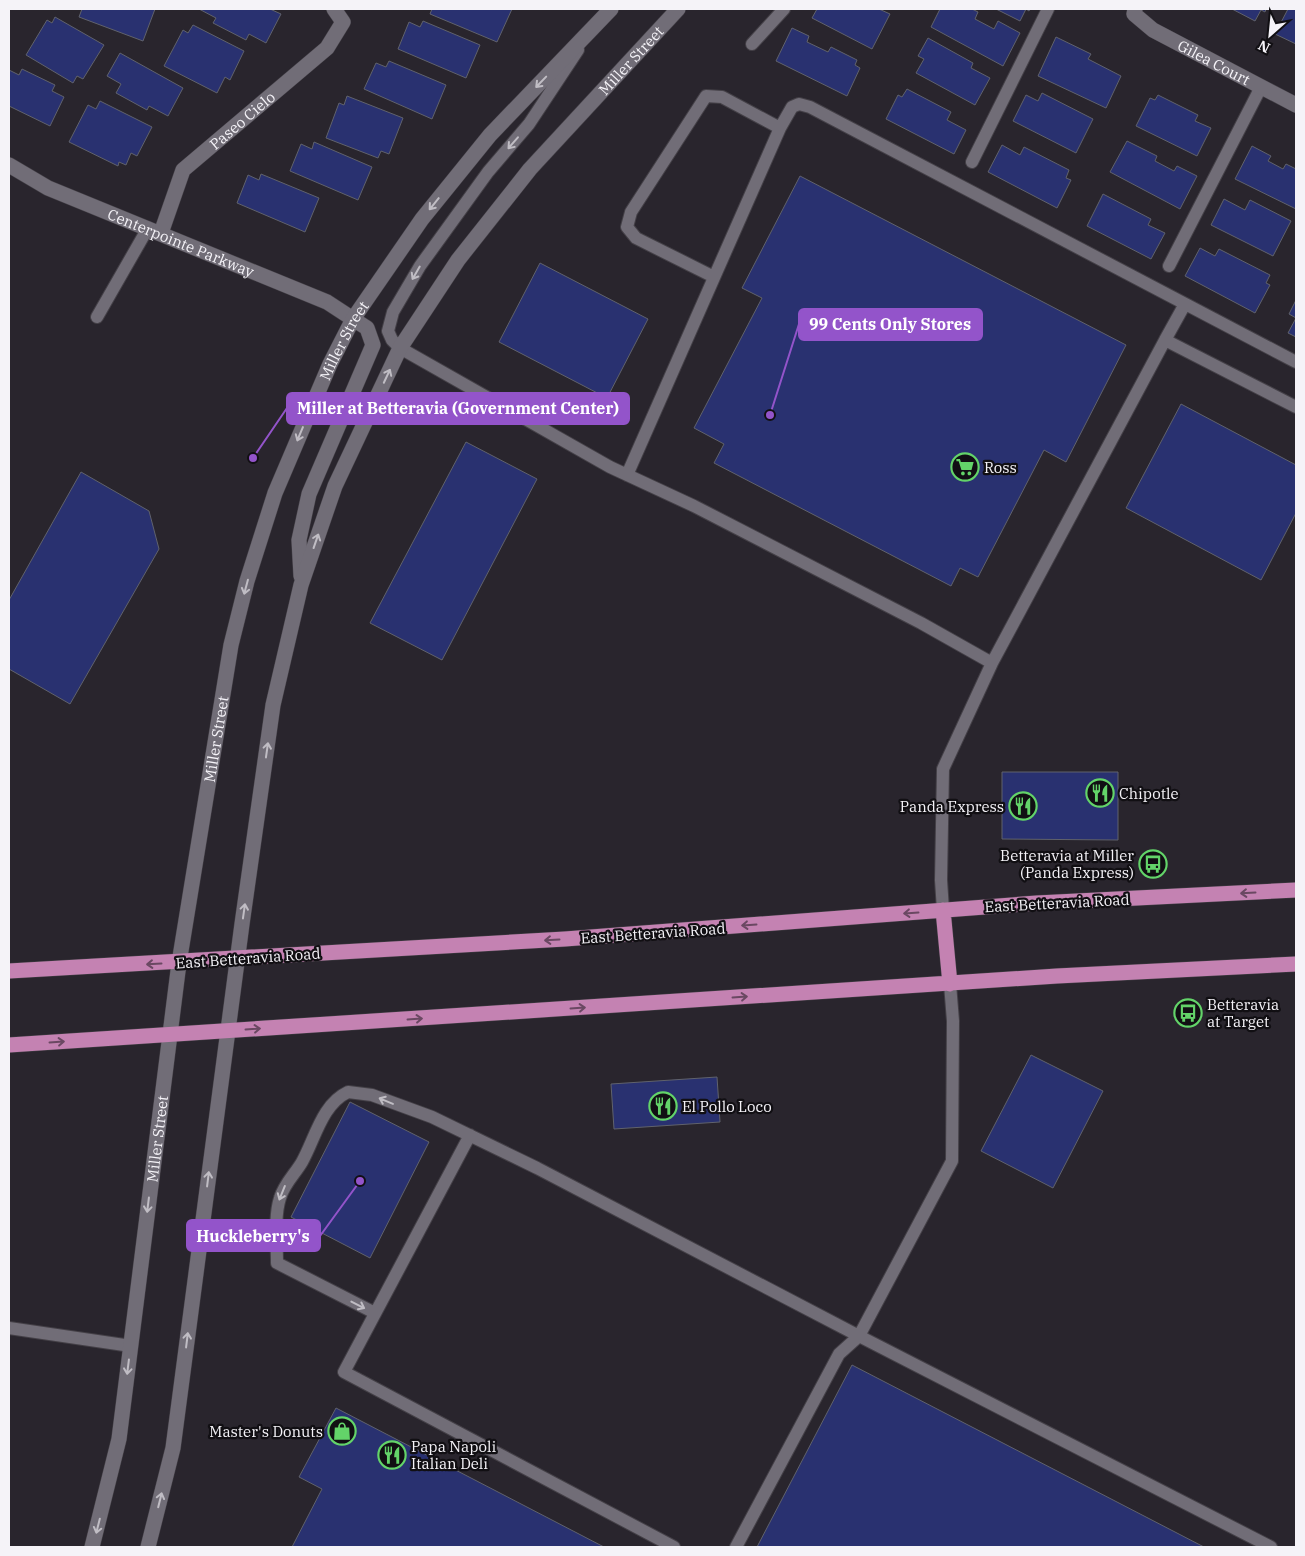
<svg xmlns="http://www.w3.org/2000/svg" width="1305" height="1556" font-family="'IBM Plex Serif',serif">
<rect width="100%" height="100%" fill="#29252d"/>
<path fill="#293170" stroke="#60626c" d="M 82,9 L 155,9 L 143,41 L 79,17 Z
M 199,9 L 270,9 L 281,14 L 266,43 L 249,34 L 246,40 L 213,23 L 216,18 Z
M 432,9 L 512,9 L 497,42 L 430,14 Z
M 817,9 L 879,9 L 890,14 L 872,49 L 812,18 Z
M 940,9 L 972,9 L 978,12 L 975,19 L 994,29 L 998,21 L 1020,33 L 1003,66 L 931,27 Z
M 996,9 L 1030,9 L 1029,11 L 1026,9 L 1020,21 Z
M 1232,9 L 1266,9 L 1265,12 L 1261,10 L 1255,21 Z
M 1288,9 L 1296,9 L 1296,44 L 1275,34 Z
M 55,17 L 104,45 L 83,79 L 77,76 L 73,83 L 26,55 L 47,20 L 52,23 Z
M 423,21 L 480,45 L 466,78 L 398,49 L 409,22 L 420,27 Z
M 193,25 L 244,51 L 230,80 L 225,77 L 217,93 L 164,66 L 183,30 L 188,33 Z
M 792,28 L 809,36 L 807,42 L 828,52 L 831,47 L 857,60 L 855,65 L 860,68 L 847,96 L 776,61 Z
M 1056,37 L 1091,54 L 1088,59 L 1121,76 L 1106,108 L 1038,76 Z
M 928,38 L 973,63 L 971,68 L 990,78 L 975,105 L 916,73 L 924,59 L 918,56 Z
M 120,53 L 183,88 L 168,116 L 149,106 L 147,110 L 116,93 L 121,84 L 107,76 Z
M 389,61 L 446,85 L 432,119 L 364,89 L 376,63 L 386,67 Z
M 22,69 L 55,85 L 52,91 L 64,97 L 50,126 L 9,106 L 9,70 L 19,75 Z
M 907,89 L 951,112 L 947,120 L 966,130 L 954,154 L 886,119 L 898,95 L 902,97 Z
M 1042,93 L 1093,119 L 1076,153 L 1013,121 L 1026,95 L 1038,101 Z
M 1158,95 L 1198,115 L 1195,121 L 1211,128 L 1197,156 L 1136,126 L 1150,98 L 1155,100 Z
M 347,96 L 403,118 L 389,154 L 381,151 L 378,158 L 326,138 L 339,103 L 344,105 Z
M 100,101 L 152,127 L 137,156 L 131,153 L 126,165 L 119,162 L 118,166 L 69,142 L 88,105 L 96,109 Z
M 1127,141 L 1157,156 L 1155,161 L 1174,171 L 1177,166 L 1197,176 L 1180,209 L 1110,172 Z
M 314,142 L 372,167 L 358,200 L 290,171 L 301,144 L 312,149 Z
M 1002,145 L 1020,155 L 1024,147 L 1069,170 L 1066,178 L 1071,180 L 1057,208 L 988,172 Z
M 1252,146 L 1271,156 L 1268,161 L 1283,169 L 1286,164 L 1296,169 L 1296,209 L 1235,179 Z
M 261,174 L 319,198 L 305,232 L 237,203 L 248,175 L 259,180 Z
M 800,176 L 1126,345 L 1066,462 L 1044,450 L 978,577 L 960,568 L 951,586 L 714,463 L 724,444 L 694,428 L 762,298 L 742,288 Z
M 1103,194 L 1151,219 L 1148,225 L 1165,233 L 1151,259 L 1087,226 Z
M 1224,199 L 1245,210 L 1250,200 L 1291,221 L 1273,256 L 1211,225 Z
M 1200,248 L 1215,256 L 1219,249 L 1270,275 L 1266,283 L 1270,285 L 1255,313 L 1185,276 Z
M 540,263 L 648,319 L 607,398 L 499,342 Z
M 1296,300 L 1296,337 L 1288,333 L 1296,318 L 1289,314 Z
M 1181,404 L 1296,465 L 1296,513 L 1261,580 L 1126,508 Z
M 466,442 L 537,479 L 442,660 L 370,623 Z
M 81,472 L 149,511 L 159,549 L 70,704 L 9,669 L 9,600 Z
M 1002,772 L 1118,772 L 1118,840 L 1002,839 Z
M 1031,1055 L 1103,1091 L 1053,1188 L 981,1151 Z
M 717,1077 L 720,1122 L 614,1129 L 611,1084 Z
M 350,1102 L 429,1142 L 370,1258 L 291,1217 Z
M 852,1365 L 1204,1547 L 757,1547 Z
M 336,1408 L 604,1547 L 292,1547 L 322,1489 L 299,1477 Z"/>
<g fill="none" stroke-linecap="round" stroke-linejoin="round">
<g stroke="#444047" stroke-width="14">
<path id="service" d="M 752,44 L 784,9
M 578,50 L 529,124 L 488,172 L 420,266 L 393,312 L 388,331 L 392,340 L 400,348 L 610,467 L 694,506 L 921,623 L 992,663
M 780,128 L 792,107 L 799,104 L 810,107 L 1296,362
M 972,162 L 1048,9
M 1169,266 L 1261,87
M 97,317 L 148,228
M 1165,340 L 1185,304
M 627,475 L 780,128 L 722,97 L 706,96 L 631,212 L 627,227 L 636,238 L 714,277
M 943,910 L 941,880 L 943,769 L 992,663 L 1165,340 L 1296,407
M 950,984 L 953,1021 L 952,1161 L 859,1336 L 1271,1547
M 470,1135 L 344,1372 L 674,1547
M 375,1313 L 277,1263 C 277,1243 274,1217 280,1198 C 284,1184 295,1174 302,1162 C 315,1139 322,1104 348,1092 L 372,1095 L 432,1117 L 537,1168 L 859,1336 L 839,1354 L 736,1547
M 9,1328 L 131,1346"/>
</g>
<g stroke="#444047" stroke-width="16">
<g id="minor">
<path id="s1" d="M 1135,9 L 1134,14 L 1153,30 L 1296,105"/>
<path id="s2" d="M 9,165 L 48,188 L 327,302 L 353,319"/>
<path id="s3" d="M 161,233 L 183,170 L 327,48 L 343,22 L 334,9"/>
</g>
</g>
<g stroke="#444047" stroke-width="16">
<g id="tertiary">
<path d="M 301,576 L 299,540 L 309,494 L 373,345 L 367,328 L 353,319"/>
<path id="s4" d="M 92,1547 L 119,1439 L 179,963 L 231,645 L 247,581 L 275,493 L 330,364 L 353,319 L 422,219 L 490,135 L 611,9"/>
<path id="s5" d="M 148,1547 L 173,1448 L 242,924 L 273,705 L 301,585 L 335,486 L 400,348 L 458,260 L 530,169 L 678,9"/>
</g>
</g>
<g stroke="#444047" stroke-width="16">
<path id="trunk" d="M 943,910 L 950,984
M 9,971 L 565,939 L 1037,903 L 1296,890
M 9,1045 L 1057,976 L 1296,964"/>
</g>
<use href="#service" stroke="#716d77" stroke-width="12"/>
<use href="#minor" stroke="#716d77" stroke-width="15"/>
<use href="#tertiary" stroke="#716d77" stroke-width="15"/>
<use href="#trunk" stroke="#c482b2" stroke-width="15"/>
</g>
<defs><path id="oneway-shaft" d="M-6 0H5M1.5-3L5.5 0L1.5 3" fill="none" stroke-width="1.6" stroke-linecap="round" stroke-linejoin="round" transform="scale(1.25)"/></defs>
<g stroke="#c0bdc4">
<use href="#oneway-shaft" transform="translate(541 82) rotate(134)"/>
<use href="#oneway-shaft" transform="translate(513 143) rotate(131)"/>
<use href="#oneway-shaft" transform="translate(434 204) rotate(129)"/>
<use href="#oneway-shaft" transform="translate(416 273) rotate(120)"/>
<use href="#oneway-shaft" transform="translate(387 376) rotate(-65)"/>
<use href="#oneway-shaft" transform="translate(300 434) rotate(113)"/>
<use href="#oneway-shaft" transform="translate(316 541) rotate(-71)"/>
<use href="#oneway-shaft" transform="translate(246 587) rotate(105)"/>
<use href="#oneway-shaft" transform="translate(267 750) rotate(-82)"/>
<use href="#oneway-shaft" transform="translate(244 911) rotate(-82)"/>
<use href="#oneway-shaft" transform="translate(386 1101) rotate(-157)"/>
<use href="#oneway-shaft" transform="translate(208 1179) rotate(-83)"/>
<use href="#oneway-shaft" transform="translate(282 1193) rotate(112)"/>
<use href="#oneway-shaft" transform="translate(148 1205) rotate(97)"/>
<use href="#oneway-shaft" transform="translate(358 1305) rotate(27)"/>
<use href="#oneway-shaft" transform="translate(187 1340) rotate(-83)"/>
<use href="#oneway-shaft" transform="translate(128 1367) rotate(97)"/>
<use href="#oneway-shaft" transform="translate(160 1500) rotate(-76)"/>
<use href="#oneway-shaft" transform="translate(98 1526) rotate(104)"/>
</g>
<g stroke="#6a4862">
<use href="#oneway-shaft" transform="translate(1248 893) rotate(177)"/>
<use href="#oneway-shaft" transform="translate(911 913) rotate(176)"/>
<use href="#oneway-shaft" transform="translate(749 925) rotate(176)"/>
<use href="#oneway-shaft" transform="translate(552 940) rotate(177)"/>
<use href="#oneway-shaft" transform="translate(154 964) rotate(177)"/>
<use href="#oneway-shaft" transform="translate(740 997) rotate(-4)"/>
<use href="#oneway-shaft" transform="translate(578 1008) rotate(-4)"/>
<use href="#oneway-shaft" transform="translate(415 1019) rotate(-4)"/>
<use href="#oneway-shaft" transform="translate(253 1029) rotate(-4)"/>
<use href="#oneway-shaft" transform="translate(57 1042) rotate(-4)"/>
</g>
<defs>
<g id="supermarket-ring" transform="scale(1.4375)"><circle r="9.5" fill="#110f13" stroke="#63d469" stroke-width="1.5"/><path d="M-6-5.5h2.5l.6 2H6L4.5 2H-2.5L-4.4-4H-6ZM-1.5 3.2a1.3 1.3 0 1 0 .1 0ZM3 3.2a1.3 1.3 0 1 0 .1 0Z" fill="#63d469"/></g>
<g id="restaurant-ring" transform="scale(1.4375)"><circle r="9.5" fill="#110f13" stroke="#63d469" stroke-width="1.5"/><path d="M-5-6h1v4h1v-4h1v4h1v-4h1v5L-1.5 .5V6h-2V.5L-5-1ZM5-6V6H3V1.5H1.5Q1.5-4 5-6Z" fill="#63d469"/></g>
<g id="bus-ring" transform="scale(1.4375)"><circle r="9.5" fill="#110f13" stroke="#63d469" stroke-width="1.5"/><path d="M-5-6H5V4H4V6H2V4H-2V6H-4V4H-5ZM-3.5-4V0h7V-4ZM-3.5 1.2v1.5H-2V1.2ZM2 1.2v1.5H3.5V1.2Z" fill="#63d469"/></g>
<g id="shop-ring" transform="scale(1.4375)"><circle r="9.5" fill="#110f13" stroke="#63d469" stroke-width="1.5"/><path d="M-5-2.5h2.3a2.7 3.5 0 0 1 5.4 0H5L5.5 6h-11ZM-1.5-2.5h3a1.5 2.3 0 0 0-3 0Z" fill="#63d469"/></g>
</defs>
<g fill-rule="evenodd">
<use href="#supermarket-ring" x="965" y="467"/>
<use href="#restaurant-ring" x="1100" y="793"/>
<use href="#restaurant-ring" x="1023" y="806"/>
<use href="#bus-ring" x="1153" y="864"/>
<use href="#bus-ring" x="1188" y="1013"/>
<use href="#restaurant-ring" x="663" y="1106"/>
<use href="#shop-ring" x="342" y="1431"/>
<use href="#restaurant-ring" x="392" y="1455"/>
</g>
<g text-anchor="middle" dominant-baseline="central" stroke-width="4.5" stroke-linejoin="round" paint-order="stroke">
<g font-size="15" fill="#f5f3f8" stroke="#110f13">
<text stroke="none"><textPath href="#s5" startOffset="1602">Miller Street</textPath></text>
<text stroke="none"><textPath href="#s1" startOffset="99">Gilea Court</textPath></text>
<text stroke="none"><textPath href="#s3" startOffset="144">Paseo Cielo</textPath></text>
<text stroke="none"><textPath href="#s2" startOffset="189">Centerpointe Parkway</textPath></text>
<text stroke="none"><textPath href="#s4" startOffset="1239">Miller Street</textPath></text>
<text stroke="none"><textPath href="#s4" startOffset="818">Miller Street</textPath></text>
<text transform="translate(1057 903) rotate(-3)">East Betteravia Road</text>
<text transform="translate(653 933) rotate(-4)">East Betteravia Road</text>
<text transform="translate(248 958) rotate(-4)">East Betteravia Road</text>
<text stroke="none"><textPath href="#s4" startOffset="414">Miller Street</textPath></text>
</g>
<g font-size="15" fill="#f5f3f8" stroke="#110f13" text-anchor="start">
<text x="984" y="467">Ross</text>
<text x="1119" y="793">Chipotle</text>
<text x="1004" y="806" text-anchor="end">Panda Express</text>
<text x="1134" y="855" text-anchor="end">Betteravia at Miller<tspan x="1134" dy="17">(Panda Express)</tspan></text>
<text x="1207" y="1004">Betteravia<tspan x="1207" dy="17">at Target</tspan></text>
<text x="682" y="1106">El Pollo Loco</text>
<text x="323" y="1431" text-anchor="end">Master's Donuts</text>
<text x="411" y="1446">Papa Napoli<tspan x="411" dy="17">Italian Deli</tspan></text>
</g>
</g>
<path fill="none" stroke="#9354ca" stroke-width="2" d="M770 415L799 324M253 458L287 408M360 1181L320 1236"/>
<g fill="#9354ca" stroke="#110f13" stroke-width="2">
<circle cx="770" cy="415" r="5"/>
<circle cx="253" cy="458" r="5"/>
<circle cx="360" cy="1181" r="5"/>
</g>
<g fill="#9354ca" stroke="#9354ca" stroke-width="2">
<rect x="799" y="309" width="183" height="31" rx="5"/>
<rect x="287" y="393" width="342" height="31" rx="5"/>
<rect x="187" y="1220" width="133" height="31" rx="5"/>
</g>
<g font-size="16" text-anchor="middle" font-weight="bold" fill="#fff">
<text x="890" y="330">99 Cents Only Stores</text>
<text x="458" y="414">Miller at Betteravia (Government Center)</text>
<text x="253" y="1242">Huckleberry's</text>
</g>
<rect width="1305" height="1556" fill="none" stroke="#f5f3f8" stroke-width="20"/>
<g transform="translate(1270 35) rotate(207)" stroke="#110f13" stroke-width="4" paint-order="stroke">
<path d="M0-4L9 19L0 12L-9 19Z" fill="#f5f3f8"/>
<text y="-8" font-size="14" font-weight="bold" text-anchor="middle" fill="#f5f3f8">N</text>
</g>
</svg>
